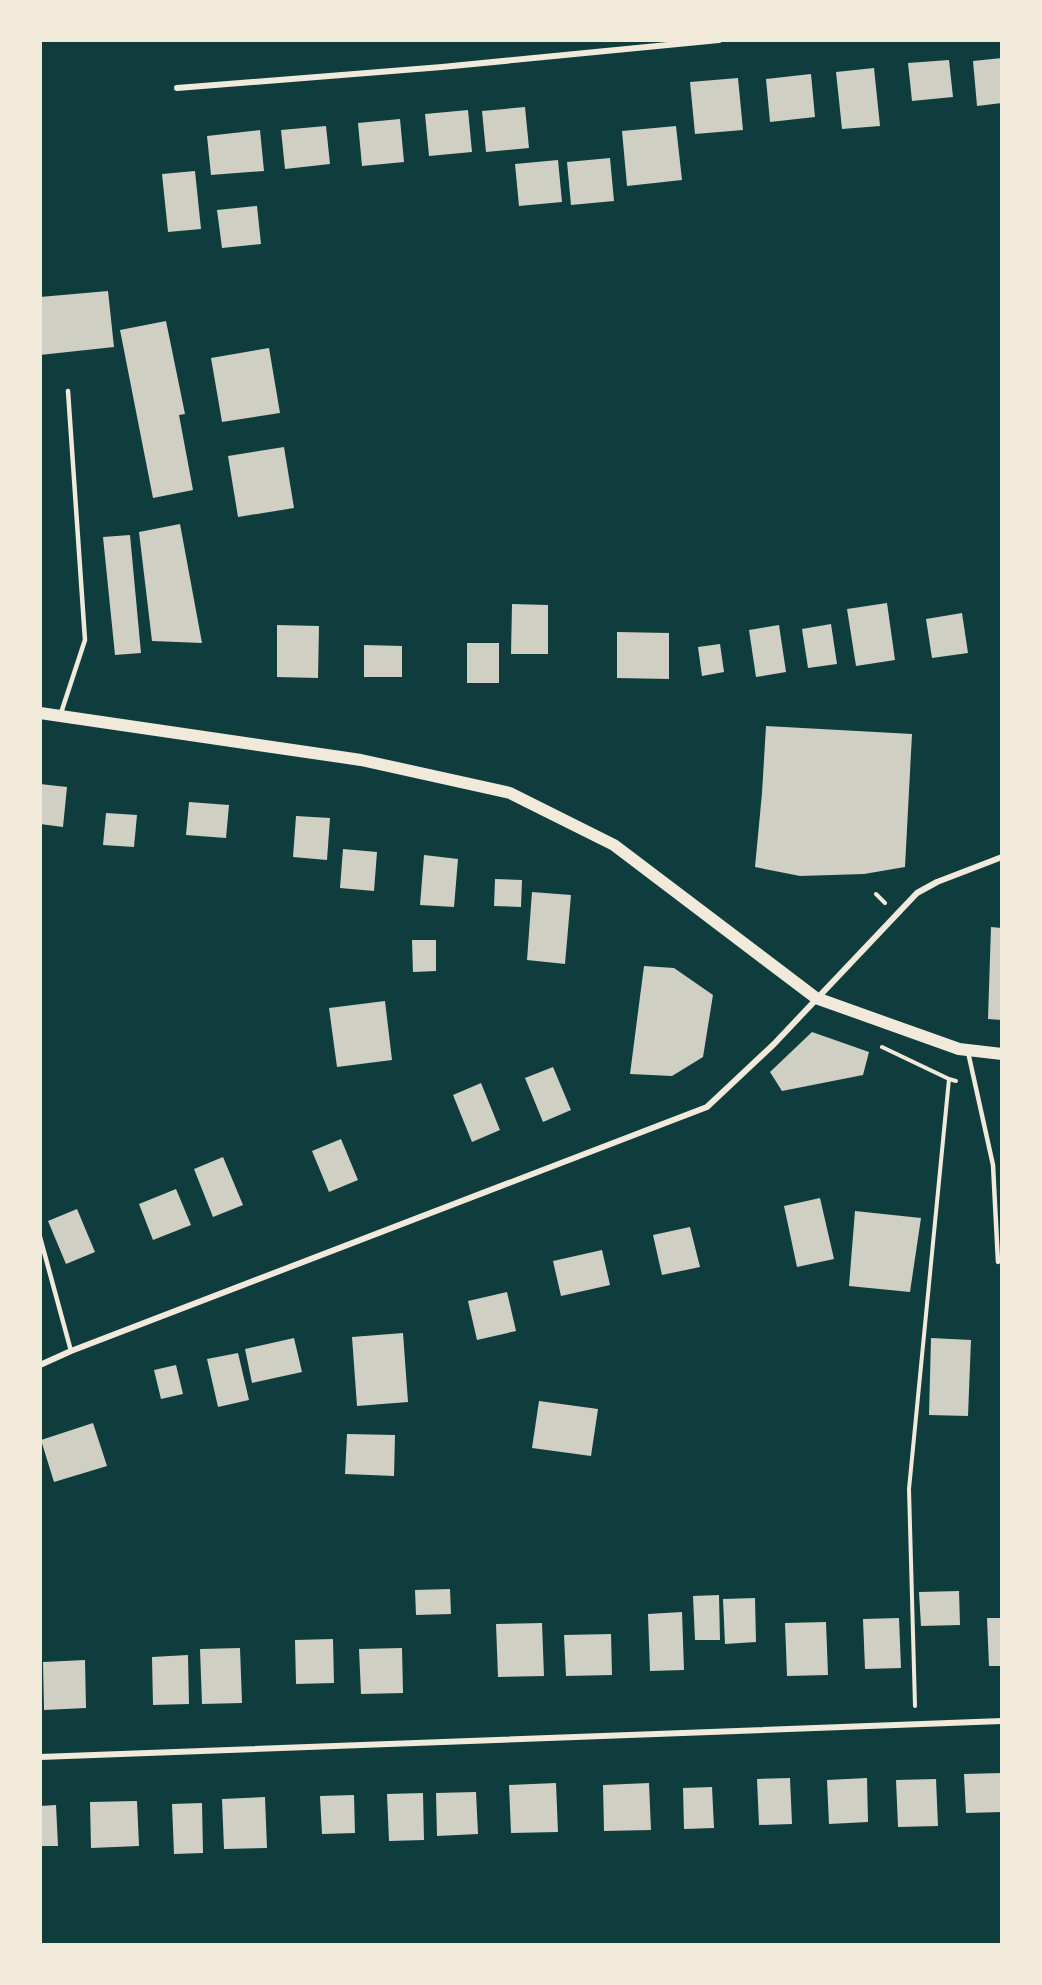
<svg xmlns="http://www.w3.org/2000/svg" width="1042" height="1985" font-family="Merriweather,serif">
<rect width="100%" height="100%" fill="#0f3d3e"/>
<path fill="#cfcfc3" d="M 1002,58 L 1002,103 L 977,106 L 973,61 Z
M 949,60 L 953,97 L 912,101 L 908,63 Z
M 874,68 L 880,126 L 842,129 L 836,72 Z
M 811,74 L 815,117 L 770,122 L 766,79 Z
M 738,78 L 743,130 L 695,134 L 690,82 Z
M 525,107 L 529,148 L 486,152 L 482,111 Z
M 468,110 L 472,152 L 429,156 L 425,114 Z
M 400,119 L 404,162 L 362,166 L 358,123 Z
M 326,126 L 330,164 L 285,169 L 281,130 Z
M 676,126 L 682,180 L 627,186 L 622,131 Z
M 260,130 L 264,171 L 211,175 L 207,136 Z
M 610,158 L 614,201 L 571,205 L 567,162 Z
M 558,160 L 562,202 L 519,206 L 515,164 Z
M 195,171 L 201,229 L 168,232 L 162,174 Z
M 257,206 L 261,244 L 222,248 L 217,210 Z
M 108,291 L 114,347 L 40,355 L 40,297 Z
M 166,321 L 185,414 L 179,415 L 193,490 L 153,498 L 120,330 Z
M 269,348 L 280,413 L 222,422 L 211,358 Z
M 284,447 L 294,508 L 238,517 L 228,456 Z
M 180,524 L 202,643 L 152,641 L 139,532 Z
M 130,535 L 141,653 L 115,655 L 103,537 Z
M 887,603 L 895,660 L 856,666 L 847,609 Z
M 512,604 L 548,605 L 548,654 L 511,654 Z
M 962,613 L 968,653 L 932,658 L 926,619 Z
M 831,624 L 837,664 L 808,668 L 802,629 Z
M 277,625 L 319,626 L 318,678 L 277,677 Z
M 779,625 L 786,672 L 756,677 L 749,630 Z
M 617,632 L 669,633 L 669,679 L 617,678 Z
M 467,643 L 499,643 L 499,683 L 467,683 Z
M 720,644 L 724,672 L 702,676 L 698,647 Z
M 364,645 L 402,646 L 402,677 L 364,677 Z
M 766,726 L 912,734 L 905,867 L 864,874 L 800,876 L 755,867 L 762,793 Z
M 40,784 L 67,787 L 63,827 L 40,824 Z
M 189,802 L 229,805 L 226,838 L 186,835 Z
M 106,813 L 137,815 L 134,847 L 103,845 Z
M 296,816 L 330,818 L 327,860 L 293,857 Z
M 343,849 L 377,852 L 374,891 L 340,888 Z
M 424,855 L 458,859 L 454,907 L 420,905 Z
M 495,879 L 522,880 L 521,907 L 494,906 Z
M 532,892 L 571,895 L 565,964 L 527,960 Z
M 991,927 L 1002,928 L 1002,1020 L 988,1019 Z
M 412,940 L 436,940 L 436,971 L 413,972 Z
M 644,966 L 674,968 L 713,995 L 703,1057 L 672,1076 L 630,1074 Z
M 385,1001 L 392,1060 L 337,1067 L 329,1008 Z
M 812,1032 L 869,1052 L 863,1075 L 782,1091 L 770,1072 Z
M 553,1067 L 571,1110 L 543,1122 L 525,1078 Z
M 481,1083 L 500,1130 L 472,1142 L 453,1095 Z
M 341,1139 L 358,1180 L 329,1192 L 312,1151 Z
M 223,1157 L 243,1205 L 213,1217 L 194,1169 Z
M 176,1189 L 191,1225 L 153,1240 L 139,1204 Z
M 820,1198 L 834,1259 L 797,1267 L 784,1206 Z
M 77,1209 L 95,1252 L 66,1264 L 48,1221 Z
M 855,1211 L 921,1218 L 910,1292 L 849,1286 Z
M 690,1227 L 700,1267 L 662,1275 L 653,1235 Z
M 602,1250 L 610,1285 L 561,1296 L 553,1261 Z
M 507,1292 L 516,1331 L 477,1340 L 468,1301 Z
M 403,1333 L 408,1402 L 357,1406 L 352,1337 Z
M 294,1338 L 302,1372 L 252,1383 L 245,1349 Z
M 931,1338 L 971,1340 L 968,1416 L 929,1415 Z
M 238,1353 L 249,1400 L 218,1407 L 207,1359 Z
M 176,1365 L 183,1394 L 161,1399 L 154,1370 Z
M 539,1401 L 598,1409 L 591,1456 L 532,1448 Z
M 93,1423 L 107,1466 L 54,1482 L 41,1440 Z
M 347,1434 L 395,1435 L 394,1476 L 345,1474 Z
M 450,1589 L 451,1614 L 416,1615 L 415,1590 Z
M 959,1591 L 960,1625 L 921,1626 L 919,1592 Z
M 719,1595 L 720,1640 L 695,1640 L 693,1596 Z
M 755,1598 L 756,1642 L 725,1644 L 723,1599 Z
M 682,1612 L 684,1670 L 650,1671 L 648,1614 Z
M 899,1618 L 901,1668 L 865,1669 L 863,1619 Z
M 987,1618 L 1002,1618 L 1002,1666 L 989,1666 Z
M 826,1622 L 828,1675 L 787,1676 L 785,1623 Z
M 542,1623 L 544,1676 L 498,1677 L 496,1624 Z
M 611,1634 L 612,1675 L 566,1676 L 564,1635 Z
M 333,1639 L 334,1683 L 296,1684 L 295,1640 Z
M 240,1648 L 242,1703 L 202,1704 L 200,1649 Z
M 402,1648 L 403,1693 L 361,1694 L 359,1649 Z
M 188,1655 L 189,1704 L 153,1705 L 152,1657 Z
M 85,1660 L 86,1708 L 44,1710 L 43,1662 Z
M 1002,1773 L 1002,1812 L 966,1813 L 964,1774 Z
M 790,1778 L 792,1824 L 759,1825 L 757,1779 Z
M 867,1778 L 868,1822 L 829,1824 L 827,1780 Z
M 936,1779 L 938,1826 L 898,1827 L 896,1780 Z
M 556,1783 L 558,1832 L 511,1833 L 509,1785 Z
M 649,1783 L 651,1830 L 604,1831 L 603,1785 Z
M 712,1787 L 714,1828 L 684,1829 L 683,1788 Z
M 476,1792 L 478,1834 L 437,1836 L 436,1793 Z
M 423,1793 L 424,1840 L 389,1841 L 387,1794 Z
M 354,1795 L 355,1833 L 322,1834 L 320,1796 Z
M 265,1797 L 267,1848 L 224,1849 L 222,1799 Z
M 137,1801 L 139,1846 L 91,1848 L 90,1802 Z
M 202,1803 L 203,1853 L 174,1854 L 172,1804 Z
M 56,1805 L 58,1846 L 40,1846 L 40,1806 Z"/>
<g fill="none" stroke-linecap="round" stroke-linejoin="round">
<path stroke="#f1e9da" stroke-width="4" d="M 876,894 L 885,903
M 882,1047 L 949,1079 L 956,1081
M 915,1706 L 909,1489 L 949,1079"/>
<path stroke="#f1e9da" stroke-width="4.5" d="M 60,716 L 85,640 L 68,391
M 968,1052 L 993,1165 L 998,1262
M 40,1237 L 71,1351"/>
<path stroke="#f1e9da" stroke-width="6" d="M 177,88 L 442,67 L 719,40
M 40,1365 L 71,1351 L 707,1107 L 774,1044 L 917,893 L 937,882 L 1002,857
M 40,1757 L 1002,1721"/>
<path stroke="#f1e9da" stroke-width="12" d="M 40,713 L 361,760 L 510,793 L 614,845 L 816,998 L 959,1049 L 1002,1054"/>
</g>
<rect width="1042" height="1985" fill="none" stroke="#f1e9da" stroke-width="84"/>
</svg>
